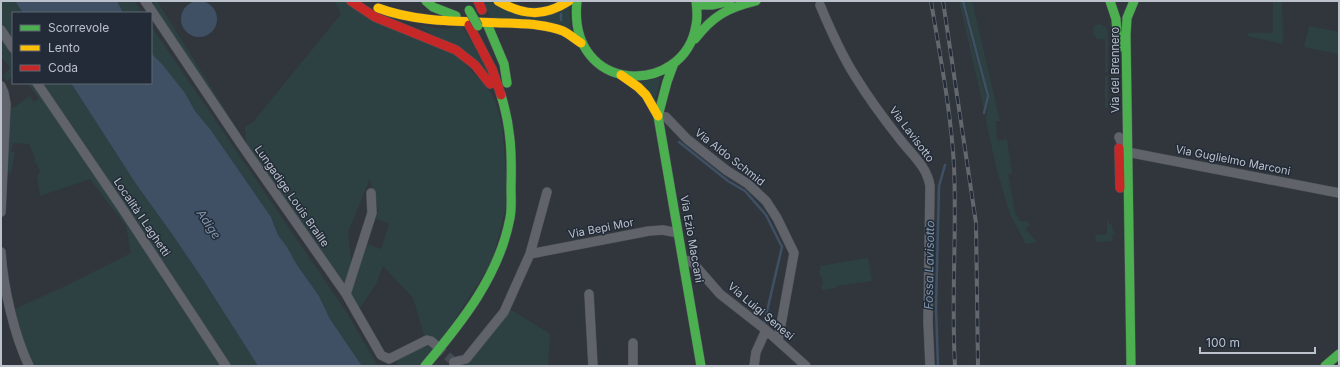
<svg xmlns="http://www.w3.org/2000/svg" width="1340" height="367" font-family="Inter,sans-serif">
<rect width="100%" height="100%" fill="#30363c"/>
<path fill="#2d4143" d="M 1,1 L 15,1 L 23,13 L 13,13 L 13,43 L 1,25 Z
M 117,1 L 134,1 L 143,13 L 123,13 Z
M 154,1 L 157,1 L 238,130 L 233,127 L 153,8 Z
M 334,1 L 345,1 L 455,54 L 488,88 L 495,101 L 502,125 L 508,198 L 492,262 L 440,342 L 432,336 L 424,335 L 413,298 L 383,266 L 376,284 L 360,308 L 351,294 L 364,243 L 381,249 L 389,224 L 376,218 L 378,211 L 370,179 L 348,232 L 352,268 L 346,284 L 326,259 L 249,149 L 246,140 L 245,127 L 254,121 L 341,14 Z
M 483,1 L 491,1 L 499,6 L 569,7 L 571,31 L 490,17 Z
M 959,1 L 961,1 L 986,96 L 984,109 Z
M 965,1 L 972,1 L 1000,121 L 996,121 L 997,141 L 1007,139 L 1012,174 L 1008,174 L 1015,212 L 1020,221 L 1027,221 L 1030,225 L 1025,229 L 1037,242 L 1026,244 L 1010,214 L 996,167 L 986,120 L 989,95 Z
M 1273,1 L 1282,1 L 1283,44 L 1248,36 L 1248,33 L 1273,33 Z
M 461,24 L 489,73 L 418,25 C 432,27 449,33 461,24 Z
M 1099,24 L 1106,27 L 1108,32 L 1108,72 L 1105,72 L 1105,39 L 1097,39 L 1093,34 L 1094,26 Z
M 151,26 L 345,310 L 378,366 L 362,366 L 330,319 L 319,296 L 297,265 L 287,247 L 278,235 L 271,217 L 210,129 L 195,111 L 185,93 L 162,64 L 151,53 Z
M 1309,26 L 1339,32 L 1339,54 L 1304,47 Z
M 1,34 L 13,51 L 13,76 L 7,81 L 3,76 L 10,67 L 1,57 L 3,53 L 1,50 Z
M 1105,76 L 1108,76 L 1108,108 L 1105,108 Z
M 660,78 L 655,103 L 638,82 Z
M 27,83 L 34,83 L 83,155 L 90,171 L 108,192 L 148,252 L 162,279 L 221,366 L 34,366 L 30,359 L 31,356 L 27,353 L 23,340 L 15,309 L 61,288 L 131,253 L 126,226 L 90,179 L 40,196 L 37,176 L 40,171 L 37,164 L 33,161 L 36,160 L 29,144 L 13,143 L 11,152 L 15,152 L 11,173 L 6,172 L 10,108 L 15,107 L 29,96 L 34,102 L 39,99 Z
M 40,83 L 71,83 L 136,184 L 172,234 L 202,278 L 258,366 L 232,366 Z
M 1107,221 L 1109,221 L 1109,224 L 1111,224 L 1115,235 L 1112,235 L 1113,241 L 1096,242 L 1095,235 L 1107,234 Z
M 868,258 L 872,281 L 836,286 L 836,288 L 822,290 L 821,286 L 823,285 L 822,277 L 820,277 L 819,270 L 821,269 L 820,266 Z
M 510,309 L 550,334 L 548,366 L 464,366 Z
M 426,345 L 430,346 L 434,350 L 419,366 L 398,366 L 396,360 Z"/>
<path fill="#3f5065" d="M 15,1 L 117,1 L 123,13 L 23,13 Z
M181 19a18 18 0 1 1 36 0a18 18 0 1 1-36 0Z
M 151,53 L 162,64 L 185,93 L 195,111 L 210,129 L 271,217 L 278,235 L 287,247 L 297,265 L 319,296 L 330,319 L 362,366 L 258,366 L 202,278 L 172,234 L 136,184 L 71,83 L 151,83 Z"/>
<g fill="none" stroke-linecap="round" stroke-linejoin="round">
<path stroke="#3f5065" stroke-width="2.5" d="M 963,1 L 988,96 L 984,113
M 561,20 L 561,14
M 679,142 L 728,181 L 745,191 L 766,215 L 782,247 L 764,324
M 938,366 L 936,308 L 939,186 L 945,165"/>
<path stroke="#454b52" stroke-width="9" stroke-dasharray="9 4.5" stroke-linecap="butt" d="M 437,347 L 454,362"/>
<g stroke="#4e5257" stroke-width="10">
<path id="street" d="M 145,1 L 241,144 L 346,294 L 381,355 L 389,359 L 427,340 L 431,341 L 437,346
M 820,5 C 830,29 841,54 855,76 C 868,97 884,119 899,138 C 911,154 927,166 930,186 L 928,322 L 930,366
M 1,30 L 13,48
M 37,83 L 124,211 L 226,366
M 1,86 L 4,93 L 6,104 L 1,212
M 658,116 L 666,117 L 687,139 L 726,170 L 748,184 L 766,201 L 777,218 L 794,253 L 778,341
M 1119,137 L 1124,149 L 1127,152 L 1339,193
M 1,252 C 3,286 14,335 29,366
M 530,254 L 649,231 L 663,230 L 678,233
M 683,260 L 689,261 L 693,263 L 720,294 L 766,330 L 806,366
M 346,294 L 372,213 L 371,193
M 589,294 L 593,366
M 454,366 L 454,362 L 466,359 L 504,312 L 530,254 L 547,192
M 633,366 L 633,343
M 754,366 L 756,352 L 766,330"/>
</g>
<g stroke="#4e5257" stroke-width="10">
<path id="fast" d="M 426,1 L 433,7 L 456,16
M 577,1 C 567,96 685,97 696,25 C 698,17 697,9 696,1
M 1110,1 L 1116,19 L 1118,48
M 697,5 L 712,5 L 730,1
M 488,26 L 504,64 L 507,83
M 695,39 C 713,16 727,8 756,1
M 674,63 L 667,82 L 658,116 L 701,366
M 425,366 C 462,322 499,276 510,218 C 512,208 511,198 511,188 C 512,154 511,127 501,95
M 1131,366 L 1126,35 L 1127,18 L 1134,1
M 1325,366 L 1339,354"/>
</g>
<g stroke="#4e5257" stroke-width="10">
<path id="slow" d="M 498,1 C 524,16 544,17 569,1
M 378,8 C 418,23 463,21 506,23 C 525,24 545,24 563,31 C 569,34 575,39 581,43
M 621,75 L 638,87 L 646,95 L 658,116"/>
</g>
<g stroke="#4e5257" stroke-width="10">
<path id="jam" d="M 351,1 L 375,17 L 456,50 L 475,65 L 490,84
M 478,1 L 482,10
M 469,25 L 492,69 L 501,95
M 1119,148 L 1120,188"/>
</g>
<use href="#street" stroke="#60646a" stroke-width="9"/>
<use href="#fast" stroke="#4caf50" stroke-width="9"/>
<use href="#slow" stroke="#ffc107" stroke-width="9"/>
<use href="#jam" stroke="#c62828" stroke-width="9"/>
<g stroke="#64686e" stroke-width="4">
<path id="rail" d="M 931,1 C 940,56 951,111 954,166 C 957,233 951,299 955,366
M 943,1 L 976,223 L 978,366"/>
</g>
<use href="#rail" stroke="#222b37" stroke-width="2.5" stroke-dasharray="8" stroke-linecap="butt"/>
<g stroke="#4c5257" stroke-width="10" stroke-linecap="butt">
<path id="fast-bridge" d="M 469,10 L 478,26"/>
</g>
<use href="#fast-bridge" stroke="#4caf50" stroke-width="9"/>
</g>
<g text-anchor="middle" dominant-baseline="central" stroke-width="3" stroke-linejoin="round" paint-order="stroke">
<g font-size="11" fill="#bbc2cc" stroke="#222b37">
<text transform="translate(1115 70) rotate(-90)">Via del Brennero</text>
<text transform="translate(912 134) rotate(53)">Via Lavisotto</text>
<text transform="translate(730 157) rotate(38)">Via Aldo Schmid</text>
<text transform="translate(1233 160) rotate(11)">Via Guglielmo Marconi</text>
<text transform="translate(292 196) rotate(55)">Lungadige Louis Braille</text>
<text transform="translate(142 217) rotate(56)">Località I Laghetti</text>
<text transform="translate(601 228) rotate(-11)">Via Bepi Mor</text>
<text transform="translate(692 239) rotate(80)">Via Ezio Maccani</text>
<text transform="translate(761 311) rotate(40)">Via Luigi Senesi</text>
</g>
<g font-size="12" font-style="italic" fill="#7e93ab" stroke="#222b37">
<text transform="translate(209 224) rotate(56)">Adige</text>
<text transform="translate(929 265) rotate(-89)">Fossa Lavisotto</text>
</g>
</g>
<rect width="1340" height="367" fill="none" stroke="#bbc2cc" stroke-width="4"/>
<rect x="12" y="12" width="140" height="72" fill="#222b37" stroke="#5f6773"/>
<rect x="20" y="25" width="20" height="6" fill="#4caf50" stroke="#5f6773"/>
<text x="48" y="32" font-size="12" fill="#bbc2cc">Scorrevole</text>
<rect x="20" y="45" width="20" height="6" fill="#ffc107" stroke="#5f6773"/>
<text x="48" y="52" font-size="12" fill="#bbc2cc">Lento</text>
<rect x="20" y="65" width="20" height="6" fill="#c62828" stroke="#5f6773"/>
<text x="48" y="72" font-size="12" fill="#bbc2cc">Coda</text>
<path d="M1200 347v6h115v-6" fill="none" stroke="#bbc2cc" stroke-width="2"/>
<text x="1206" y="347" font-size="12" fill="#bbc2cc" stroke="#222b37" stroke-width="3" paint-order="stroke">100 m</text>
</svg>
